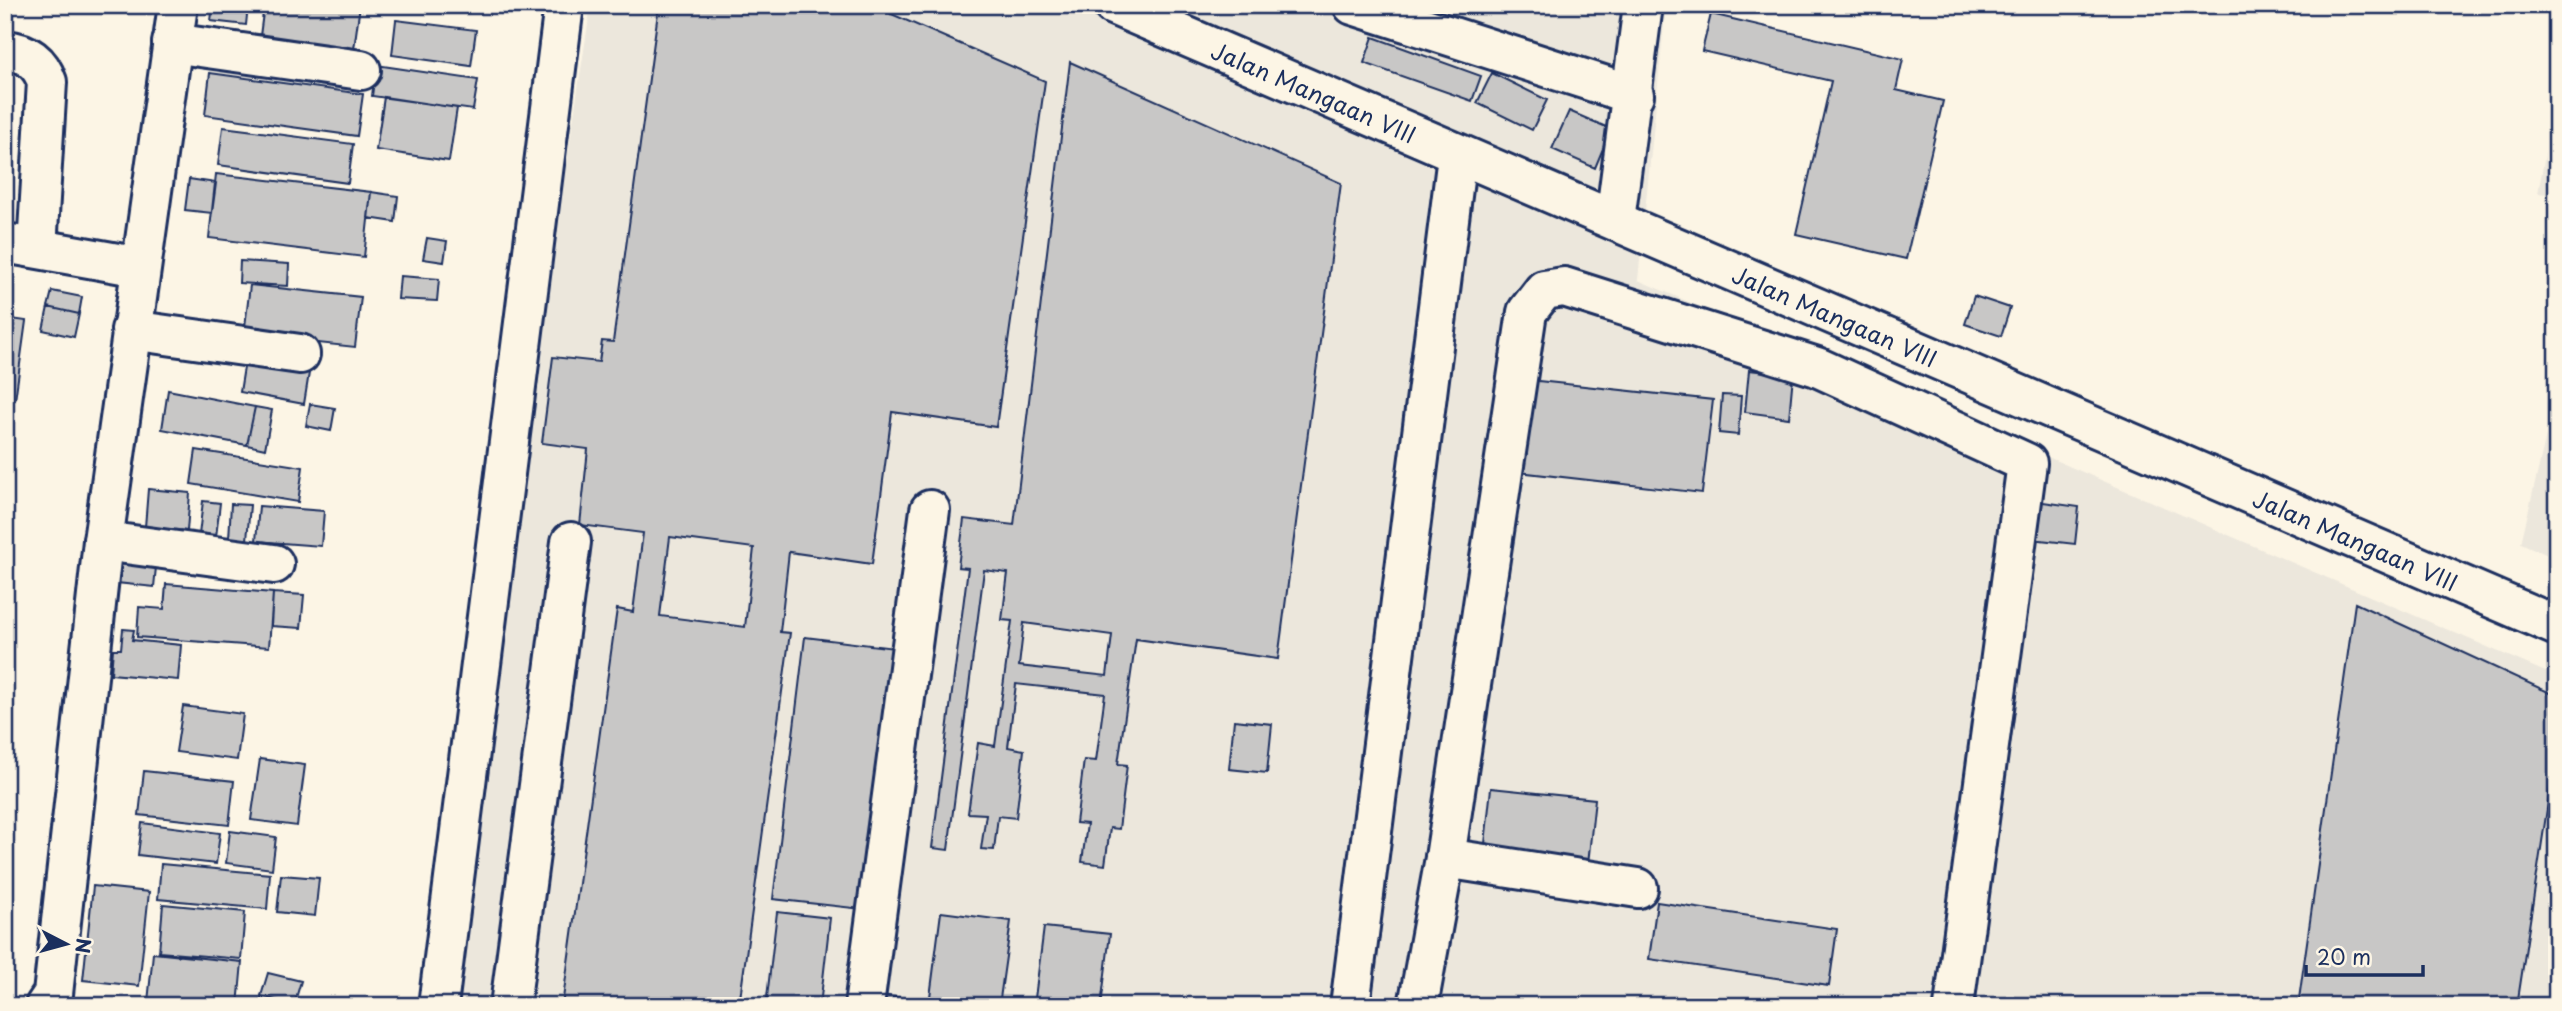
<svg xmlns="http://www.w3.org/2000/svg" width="2562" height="1011" font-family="'Playpen Sans',sans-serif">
<rect width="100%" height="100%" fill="#fcf5e5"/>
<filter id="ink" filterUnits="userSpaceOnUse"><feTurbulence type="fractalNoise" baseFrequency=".0143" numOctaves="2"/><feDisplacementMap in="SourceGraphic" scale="14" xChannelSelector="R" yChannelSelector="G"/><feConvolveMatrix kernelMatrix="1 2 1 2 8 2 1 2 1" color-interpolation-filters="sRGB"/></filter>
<g filter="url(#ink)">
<path fill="#ece7dc" d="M 591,5 L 1666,5 L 1638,280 L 2557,677 L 2557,1006 L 436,1006 Z
M 2557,92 L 2557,195 L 2538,193 Z
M 2557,389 L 2557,559 L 2521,543 Z"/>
<path fill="#c8c7c6" stroke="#1b2f5e" stroke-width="2" fill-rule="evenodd" d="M 213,5 L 248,5 L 246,25 L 211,21 Z
M 264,5 L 360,5 L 354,49 L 260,36 Z
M 659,5 L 871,5 L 1045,81 L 996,427 L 892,412 L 872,564 L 789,552 L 780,632 L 790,633 L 739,1006 L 562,1006 L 617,609 L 633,612 L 643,533 L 580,525 L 588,449 L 542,443 L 553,357 L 599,362 L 602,341 L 613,342 ZM 670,537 L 754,548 L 745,627 L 660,616 Z
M 1670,5 L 1712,5 L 1711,14 L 1670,8 Z
M 1711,14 L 1903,59 L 1896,90 L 1943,101 L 1906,259 L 1796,234 L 1831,81 L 1702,51 Z
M 396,20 L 476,30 L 471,66 L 392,55 Z
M 1373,37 L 1481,76 L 1472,101 L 1364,63 Z
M 1070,62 L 1341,183 L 1278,659 L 1136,639 L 1118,764 L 1127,765 L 1119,829 L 1110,828 L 1105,865 L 1082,862 L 1087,824 L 1076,823 L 1084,760 L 1096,761 L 1105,694 L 1016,684 L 1008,747 L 1024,750 L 1016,818 L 998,816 L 994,850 L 981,849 L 986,814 L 968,813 L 978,743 L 995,746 L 1012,621 L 1002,620 L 1008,573 L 984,570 L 948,850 L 932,848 L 968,568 L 958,567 L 964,519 L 1014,525 ZM 1024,623 L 1112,635 L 1107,676 L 1019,666 Z
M 376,65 L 478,80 L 473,110 L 372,96 Z
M 210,73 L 363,94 L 357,136 L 205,115 Z
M 1492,73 L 1547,100 L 1532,130 L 1477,103 Z
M 384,97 L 457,108 L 449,161 L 376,150 Z
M 1569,111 L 1611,129 L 1595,168 L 1552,149 Z
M 223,127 L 353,144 L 348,183 L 218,165 Z
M 216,174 L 371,192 L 364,257 L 209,238 Z
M 189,179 L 216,183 L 212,213 L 185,210 Z
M 371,192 L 398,196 L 395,222 L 368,218 Z
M 427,238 L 447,241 L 444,262 L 423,259 Z
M 240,261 L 289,264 L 288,286 L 239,283 Z
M 400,276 L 439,279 L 437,301 L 398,299 Z
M 250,285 L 361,297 L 355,347 L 244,335 Z
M 52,291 L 82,297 L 79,314 L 48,307 Z
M 1974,296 L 2010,308 L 2001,336 L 1965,324 Z
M 48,307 L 79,314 L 74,337 L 43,330 Z
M 5,318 L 26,321 L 15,400 L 5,398 Z
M 245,361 L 309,373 L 304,404 L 240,392 Z
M 1749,370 L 1793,375 L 1789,418 L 1745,412 Z
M 1529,380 L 1713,400 L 1702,493 L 1519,472 Z
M 168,390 L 255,407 L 247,445 L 162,429 Z
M 1722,395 L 1741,396 L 1738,435 L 1719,433 Z
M 310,404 L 335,408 L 331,431 L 306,426 Z
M 255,407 L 272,410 L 265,449 L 247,445 Z
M 196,450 L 303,467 L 298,502 L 191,484 Z
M 148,489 L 190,493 L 187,531 L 145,527 Z
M 203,501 L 220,503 L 216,537 L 199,535 Z
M 2036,501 L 2079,507 L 2075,544 L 2032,539 Z
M 231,504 L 250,505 L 247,540 L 229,539 Z
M 259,506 L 324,511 L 321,546 L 256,541 Z
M 120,552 L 157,557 L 154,587 L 117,583 Z
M 166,584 L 273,593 L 269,647 L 137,637 L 139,607 L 164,609 Z
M 273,593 L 304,595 L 301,628 L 271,626 Z
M 2355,603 L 2557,696 L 2557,743 L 2517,1006 L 2298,1006 Z
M 123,629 L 134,630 L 132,640 L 181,645 L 178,680 L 111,674 L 113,649 L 121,649 Z
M 805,637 L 903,649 L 871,910 L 773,899 Z
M 183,706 L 243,714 L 237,760 L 176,752 Z
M 1234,720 L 1272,724 L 1267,773 L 1229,769 Z
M 260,759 L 305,765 L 297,826 L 251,820 Z
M 144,771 L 234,781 L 229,825 L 139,815 Z
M 1491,788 L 1595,799 L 1588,864 L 1484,853 Z
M 142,823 L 220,833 L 216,864 L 138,855 Z
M 230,831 L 276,837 L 272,869 L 226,863 Z
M 161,864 L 270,874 L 267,909 L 158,899 Z
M 281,875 L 319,878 L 315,916 L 277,912 Z
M 93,886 L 149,892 L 139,986 L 83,980 Z
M 1657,902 L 1837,929 L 1829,986 L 1649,959 Z
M 163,904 L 245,912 L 241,959 L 159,952 Z
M 777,912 L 830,918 L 820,1006 L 766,1006 Z
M 941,912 L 1011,921 L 999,1006 L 930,997 Z
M 1044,927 L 1110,934 L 1101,1006 L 1034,1006 Z
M 153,953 L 242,962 L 238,1006 L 148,1002 Z
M 268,973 L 301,981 L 294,1005 L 261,996 Z
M 880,995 L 966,1006 L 879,1006 Z
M 261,996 L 294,1005 L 296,1006 L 259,1006 Z"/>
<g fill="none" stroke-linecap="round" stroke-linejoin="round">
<g stroke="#1b2f5e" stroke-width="44">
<g id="minor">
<path id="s1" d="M 1113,5 L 2557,626"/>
<path d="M 1353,5 L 1634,95"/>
<path d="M 172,43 L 361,70"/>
<path d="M 5,50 C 26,52 40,61 47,82 L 37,248"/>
<path d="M 1615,220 L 1643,5"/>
<path d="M 5,243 L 140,267"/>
<path d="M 131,330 L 300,354"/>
<path d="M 103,541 L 274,564"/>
<path d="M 1445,858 L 1638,888"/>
<path d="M 45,1006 L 53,994 L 103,541 L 178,5"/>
<path d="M 438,1006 L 564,5"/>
<path d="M 510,1006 L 571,542"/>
<path d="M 864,1006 L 930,510"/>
<path d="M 1350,1006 L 1457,156"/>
<path d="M 1418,1006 L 1445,858 L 1527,312 L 1544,290 L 1564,287 L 1817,367 L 2027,463 L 1954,1006"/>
</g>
</g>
<use href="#minor" stroke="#fcf5e5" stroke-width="38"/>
</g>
</g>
<g text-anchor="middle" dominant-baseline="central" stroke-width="7" stroke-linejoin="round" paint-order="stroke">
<g font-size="23" fill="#1b2f5e" stroke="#fcf5e5">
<text stroke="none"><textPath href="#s1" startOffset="219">Jalan Mangaan VIII</textPath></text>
<text stroke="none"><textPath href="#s1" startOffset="786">Jalan Mangaan VIII</textPath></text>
<text stroke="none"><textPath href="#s1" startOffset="1353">Jalan Mangaan VIII</textPath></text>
</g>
</g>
<rect width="2562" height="1011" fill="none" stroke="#fcf5e5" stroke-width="28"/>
<rect x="14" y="14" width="2534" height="983" fill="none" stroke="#1b2f5e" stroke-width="2.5" filter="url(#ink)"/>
<g transform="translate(66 944) rotate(96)" stroke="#fcf5e5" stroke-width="5" paint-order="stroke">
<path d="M0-5L12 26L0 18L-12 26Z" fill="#1b2f5e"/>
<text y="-10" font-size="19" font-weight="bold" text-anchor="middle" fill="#1b2f5e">N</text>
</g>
<path d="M2306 965v10h117v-10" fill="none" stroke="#1b2f5e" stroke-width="3.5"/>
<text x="2317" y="965" font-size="21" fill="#1b2f5e" stroke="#fcf5e5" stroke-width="5" paint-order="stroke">20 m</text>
</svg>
